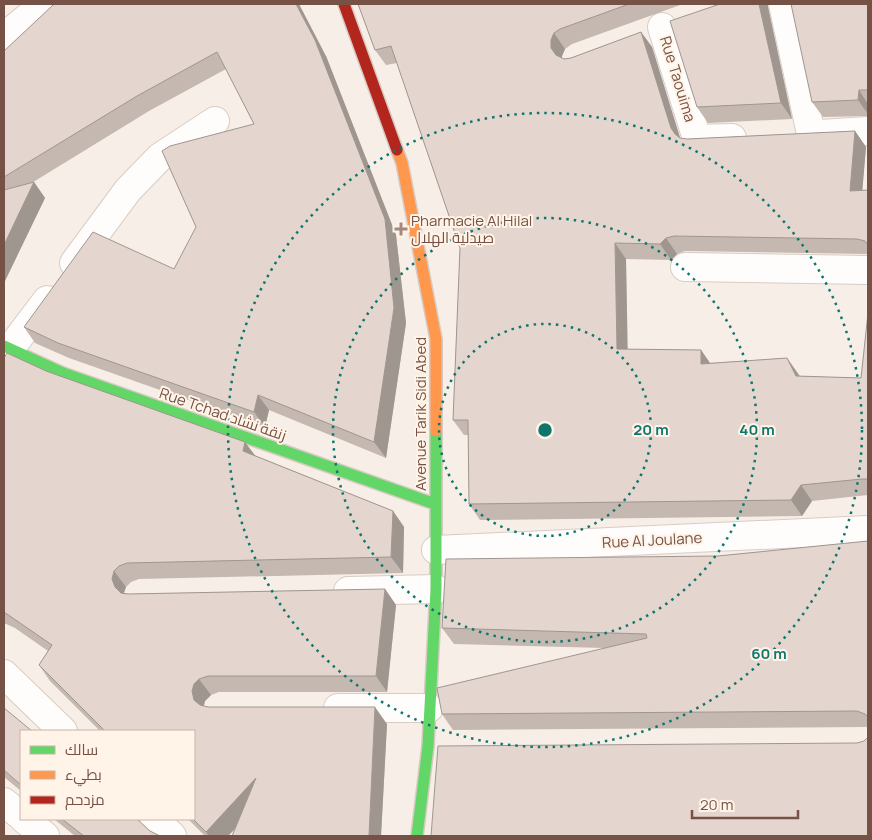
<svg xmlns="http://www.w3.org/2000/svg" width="872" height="840" font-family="Manrope,Cairo,sans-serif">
<rect width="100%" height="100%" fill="#f7efe7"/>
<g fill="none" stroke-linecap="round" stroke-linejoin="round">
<g stroke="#d8ccc5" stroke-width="30">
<path id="street" d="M 783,4 L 811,134
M 662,27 L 697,139 L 732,138
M 4,37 L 44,4
M 820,134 L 868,131
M 74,263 L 128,190 L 160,157 L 215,121
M 685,267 L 868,270
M 10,349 L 47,300
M 436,550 L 868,530
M 348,591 L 436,589
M 4,674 L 63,731
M 338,708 L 429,708
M 4,802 L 21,816
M 24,819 L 45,836
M 154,819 L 172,836"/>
</g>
<g stroke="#d8cac3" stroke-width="14">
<path id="fast" d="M 4,346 L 63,373 L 435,504
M 417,836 L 428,746 L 436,589 L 436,431"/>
</g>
<g stroke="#d8cac3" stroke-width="14">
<path id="slow" d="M 397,150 L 402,163 L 436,339 L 436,431"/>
</g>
<g stroke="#d8cac3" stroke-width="14">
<path id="jam" d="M 344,4 L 397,150"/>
</g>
<use href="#street" stroke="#fefdfb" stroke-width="28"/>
<use href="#fast" stroke="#63d668" stroke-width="11"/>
<use href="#slow" stroke="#ff974d" stroke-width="11"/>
<use href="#jam" stroke="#b3261e" stroke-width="11"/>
</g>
<path fill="#c4b8b1" d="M 55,4 L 326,56 L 396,235 L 406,323 L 386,458 L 269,410 L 265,427 L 69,358 L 35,343 L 24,327 L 174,269 L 254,124 L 226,69 L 149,111 L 30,184 L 34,182 L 45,198 L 4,283 L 4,51 Z
M 358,4 L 683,4 L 572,44 L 565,49 L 562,56 L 562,58 L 564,59 L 571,58 L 641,32 L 652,47 L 680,138 L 687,139 L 855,131 L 866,147 L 862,190 L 868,190 L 868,254 L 685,251 L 677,254 L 671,260 L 626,259 L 627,349 L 701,350 L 710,363 L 787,358 L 800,376 L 861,378 L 868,313 L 868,495 L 812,501 L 802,516 L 480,520 L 469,504 L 468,435 L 464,435 L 453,420 L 460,248 L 397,63 L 386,65 L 375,50 Z
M 720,4 L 768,4 L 768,7 L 792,119 L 708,123 L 697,107 Z
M 868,4 L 868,116 L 823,117 L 812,102 Z
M 4,358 L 46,371 L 393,511 L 404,527 L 403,573 L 139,579 L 131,582 L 126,587 L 124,593 L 128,594 L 385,589 L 396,605 L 387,692 L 219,692 L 211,695 L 205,701 L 204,706 L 208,707 L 387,724 L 381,836 L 232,836 L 235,829 L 228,836 L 205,836 L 188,819 L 194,819 L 194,731 L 100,731 L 50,681 L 39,665 L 48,651 L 15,628 L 4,623 Z
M 868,541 L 868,727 L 453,730 L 442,714 L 605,648 L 454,644 L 442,628 L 718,556 Z
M 4,708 L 21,731 L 21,791 L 4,777 Z
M 54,819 L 137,819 L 150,831 L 160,836 L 75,836 Z"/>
<path fill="#a09690" d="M 296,4 L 299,4 L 326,56 L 396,235 L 406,323 L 386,458 L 374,442 Z
M 759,4 L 768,4 L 768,7 L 792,119 L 781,103 Z
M 641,32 L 652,47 L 682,144 L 686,150 L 671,128 Z
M 554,33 L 565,49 L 562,56 L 562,64 L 551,48 L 551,40 Z
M 859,90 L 868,104 L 868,114 L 858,100 Z
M 855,131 L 866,147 L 861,207 L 850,191 Z
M 34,182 L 45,198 L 4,283 L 4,245 Z
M 666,238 L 677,254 L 671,260 L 660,244 Z
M 615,243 L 626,259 L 628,365 L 617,349 Z
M 701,350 L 712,366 L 701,364 Z
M 787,358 L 798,374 L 807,392 L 796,376 Z
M 258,395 L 269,410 L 265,427 L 254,412 Z
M 245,442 L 257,458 L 243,451 Z
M 801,485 L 812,501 L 802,516 L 791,500 Z
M 393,511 L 404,527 L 403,573 L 391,557 Z
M 114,571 L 126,587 L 123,595 L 115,587 L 112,579 Z
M 385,589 L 396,605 L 387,692 L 376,676 Z
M 199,679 L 211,695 L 205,701 L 203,708 L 206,716 L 194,700 L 192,691 L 194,684 Z
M 375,707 L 387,724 L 381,836 L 369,836 Z
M 256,778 L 268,794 L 228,836 L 209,836 L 206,832 Z"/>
<path fill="#e4d6ce" stroke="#a09690" d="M 55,4 L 296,4 L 315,40 L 385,219 L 394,308 L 374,442 L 258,395 L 254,412 L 58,343 L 24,327 L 93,232 L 174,269 L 196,227 L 162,151 L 170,146 L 254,124 L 217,52 L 137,96 L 4,177 L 4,51 L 53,5 Z
M 358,4 L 629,4 L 560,29 L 554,33 L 551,40 L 551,48 L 556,55 L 564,59 L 571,58 L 641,32 L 671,128 L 675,134 L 680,138 L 687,139 L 855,131 L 850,191 L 868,190 L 868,245 L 865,241 L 857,239 L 674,236 L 666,238 L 660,244 L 615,243 L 617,349 L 701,350 L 701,364 L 787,358 L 796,376 L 861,378 L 868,313 L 868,479 L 862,479 L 801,485 L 791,500 L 469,504 L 468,420 L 453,420 L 460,248 L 391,46 L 375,50 Z
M 720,4 L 759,4 L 781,103 L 697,107 L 670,21 Z
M 791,4 L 868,4 L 868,90 L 859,90 L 858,100 L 812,102 Z
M 34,182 L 4,245 L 4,190 Z
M 7,353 L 46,371 L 245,442 L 243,451 L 393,511 L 391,557 L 127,563 L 119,566 L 114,571 L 112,579 L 115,587 L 121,593 L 128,594 L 385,589 L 376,676 L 208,676 L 199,679 L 194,684 L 192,691 L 194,700 L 200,705 L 208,707 L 375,707 L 369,836 L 232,836 L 256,778 L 206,832 L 193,819 L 194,819 L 194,731 L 105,731 L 39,665 L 52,645 L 4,612 L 4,358 Z
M 868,541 L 868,717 L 865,714 L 857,711 L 442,714 L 437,688 L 647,638 L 646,634 L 442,628 L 446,559 L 718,556 Z
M 4,708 L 32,731 L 21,731 L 21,785 L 4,770 Z
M 868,737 L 868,836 L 431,836 L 438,746 L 857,743 L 864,741 Z
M 62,819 L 137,819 L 150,831 L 160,836 L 84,836 Z"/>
<g fill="none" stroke="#0f766e" stroke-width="2.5" stroke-dasharray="2.5 5">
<circle cx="545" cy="430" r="106"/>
<circle cx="545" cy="430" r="212"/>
<circle cx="545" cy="430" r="317"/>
</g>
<path fill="#a3897e" stroke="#fff4e7" stroke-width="2" d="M398.5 221.5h5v5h5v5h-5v5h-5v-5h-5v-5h5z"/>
<g text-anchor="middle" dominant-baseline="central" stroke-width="4" stroke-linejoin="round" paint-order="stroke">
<g font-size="15" fill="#765246" stroke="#fff4e7">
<text transform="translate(678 79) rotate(73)">Rue Taouima</text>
<text transform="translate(223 414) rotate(19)">Rue Tchad زنقة نشاد</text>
<text transform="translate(420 414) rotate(-90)">Avenue Tarik Sidi Abed</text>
<text transform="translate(652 540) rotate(-3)">Rue Al Joulane</text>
</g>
<g font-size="15" fill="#765246" stroke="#fff4e7" text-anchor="start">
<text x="411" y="220">Pharmacie Al Hilal<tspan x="411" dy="17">صيدلية الهلال</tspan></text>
</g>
</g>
<circle cx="545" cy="430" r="8" fill="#0f766e" stroke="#fff4e7" stroke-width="2.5"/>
<g font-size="15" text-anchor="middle" font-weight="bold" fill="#0f766e" stroke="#fff4e7" stroke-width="4" stroke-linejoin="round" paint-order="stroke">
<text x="651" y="435">20 m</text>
<text x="757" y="435">40 m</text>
<text x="769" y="659">60 m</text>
</g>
<rect width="872" height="840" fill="none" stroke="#765246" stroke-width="10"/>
<rect x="20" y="730" width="175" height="90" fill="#fff4e7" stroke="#c8b3a7"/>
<rect x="30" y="746" width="25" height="8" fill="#63d668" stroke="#c8b3a7"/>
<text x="65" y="755" font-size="15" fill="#765246">سالك</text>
<rect x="30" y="771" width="25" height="8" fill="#ff974d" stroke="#c8b3a7"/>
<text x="65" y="780" font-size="15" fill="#765246">بطيء</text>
<rect x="30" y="796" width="25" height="8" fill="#b3261e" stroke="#c8b3a7"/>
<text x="65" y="805" font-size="15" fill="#765246">مزدحم</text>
<path d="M692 810v8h106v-8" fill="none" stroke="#765246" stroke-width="2.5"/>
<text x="700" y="810" font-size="15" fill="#765246" stroke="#fff4e7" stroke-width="4" paint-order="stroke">20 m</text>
</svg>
